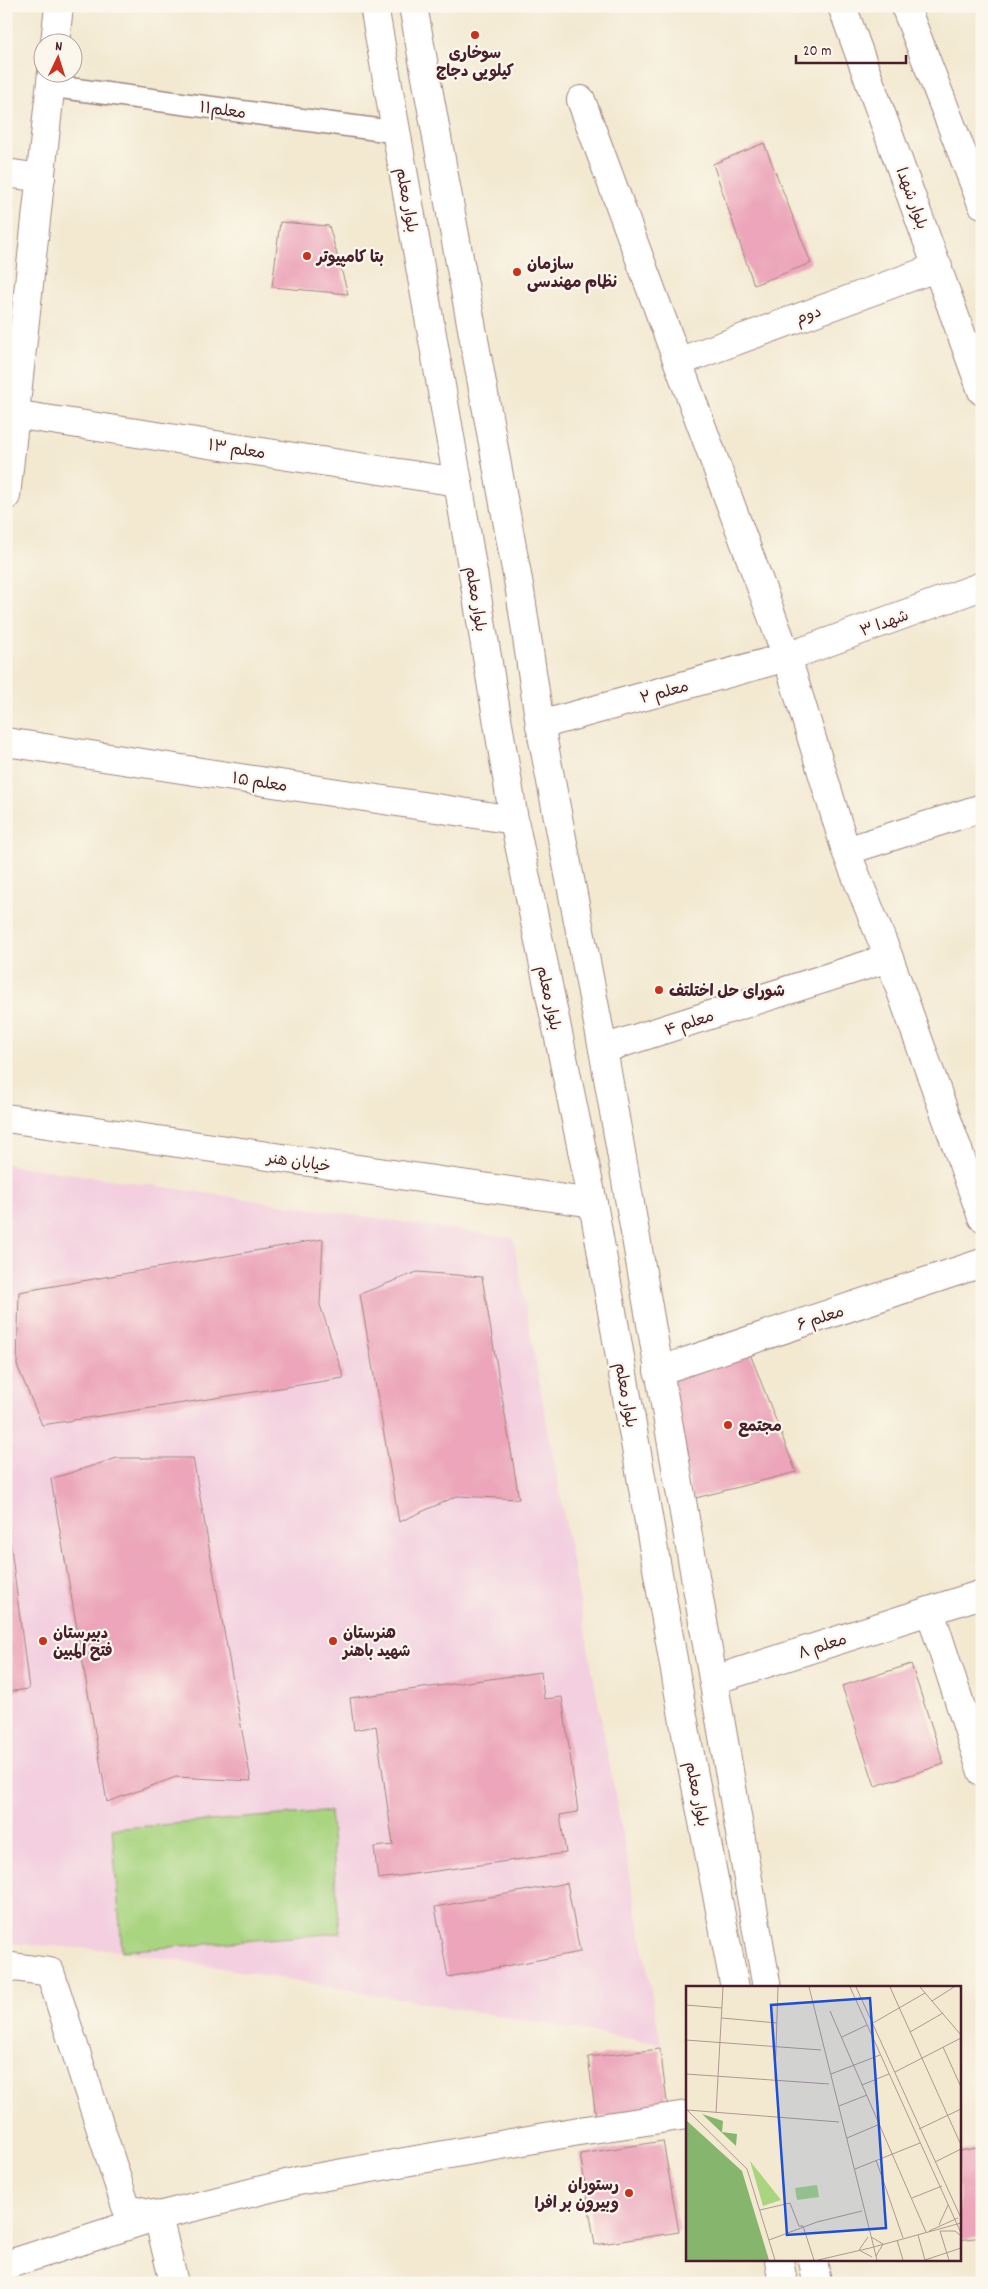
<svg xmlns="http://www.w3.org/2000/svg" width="988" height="2289" viewBox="0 0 988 2289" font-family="Dekko,'Playpen Sans Arabic',sans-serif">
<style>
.built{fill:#f3cfdf}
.green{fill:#a9d480;stroke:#7a7a56}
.building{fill:#eca5ba}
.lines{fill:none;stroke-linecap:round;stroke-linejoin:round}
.lane-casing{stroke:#9e847e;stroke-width:24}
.street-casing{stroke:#9e847e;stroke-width:30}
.secondary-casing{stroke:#9e847e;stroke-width:30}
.lane{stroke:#fff;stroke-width:21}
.street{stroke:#fff;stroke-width:28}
.secondary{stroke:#fff;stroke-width:28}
.poi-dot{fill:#c8321e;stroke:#fbf7ec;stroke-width:2}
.labels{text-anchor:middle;stroke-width:4.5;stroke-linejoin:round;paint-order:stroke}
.poi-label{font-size:16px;font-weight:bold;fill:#4a1f2b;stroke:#fbf7ec;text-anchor:start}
.street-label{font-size:16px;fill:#4a1f2b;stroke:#fbf7ec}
.inset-road{fill:none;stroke:#af988f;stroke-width:1}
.view{fill:#1d4ed8;fill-opacity:0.15;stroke:#1d4ed8;stroke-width:2.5}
.inset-edge{fill:none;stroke:#4a1f2b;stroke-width:2.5}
</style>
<rect width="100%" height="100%" fill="#fbf7ec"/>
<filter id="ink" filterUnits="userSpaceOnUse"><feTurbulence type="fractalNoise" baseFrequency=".02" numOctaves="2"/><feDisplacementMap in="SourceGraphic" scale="10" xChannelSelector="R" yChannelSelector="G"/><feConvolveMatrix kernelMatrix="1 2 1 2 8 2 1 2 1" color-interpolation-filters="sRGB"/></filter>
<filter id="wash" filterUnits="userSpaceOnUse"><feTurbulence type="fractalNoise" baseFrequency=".0096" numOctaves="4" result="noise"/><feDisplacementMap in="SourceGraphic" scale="20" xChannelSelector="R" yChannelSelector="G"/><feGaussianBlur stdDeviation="1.12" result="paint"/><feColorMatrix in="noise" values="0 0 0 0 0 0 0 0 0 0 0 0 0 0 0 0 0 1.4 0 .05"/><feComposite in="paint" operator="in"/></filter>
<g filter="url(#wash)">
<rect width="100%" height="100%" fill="#f3e9d1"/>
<path class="built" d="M6,1164L513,1238L661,2044L122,1951L6,1943Z"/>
<path class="green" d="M330,1811L340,1933L122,1951L112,1829Z"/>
<g id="blocks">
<path class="building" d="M764,143L811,263L754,285L713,164Z
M280,222L329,226L348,294L272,287Z
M323,1239L320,1305L344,1378L42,1425L17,1365L19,1292Z
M417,1272L482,1277L519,1499L457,1496L399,1522L360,1294Z
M749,1351L796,1472L692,1499L670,1378Z
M117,1458H193L251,1781L176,1777L107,1802L51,1479Z
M6,1509L29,1689L6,1692Z
M911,1664L944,1764L875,1786L842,1686Z
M541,1672L544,1699L562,1697L578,1812L560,1815L566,1853L378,1879L374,1847L393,1845L376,1726L354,1730L350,1698Z
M567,1883L580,1952L448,1977L435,1907Z
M660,2049L668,2109L596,2118L588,2057Z
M663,2141L679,2232L595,2245L580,2154Z
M982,2147V2237L959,2240V2151Z"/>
</g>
</g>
<g filter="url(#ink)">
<use href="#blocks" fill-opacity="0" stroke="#9e847e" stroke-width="1"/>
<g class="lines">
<g class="lane-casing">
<path id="lane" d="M50,86L396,132"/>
</g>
<g class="street-casing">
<path id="street" d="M55,42L59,6
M581,100L787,657L846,851L889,958L982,1217
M6,173L41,178
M678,362L938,267
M6,413L458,482
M6,496L52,72
M540,725L787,657L982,586
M6,742L514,820
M846,851L982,808
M603,1049L889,958
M658,1371L982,1263
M930,1611L982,1772
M714,1680L982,1594
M6,1966L50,1972L126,2207L158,2216L174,2283
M6,2265L158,2216L298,2181L579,2131L687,2115"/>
</g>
<g class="secondary-casing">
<path id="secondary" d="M374,6L458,482L514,820L593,1203L687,1739L735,1988
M413,6L520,591L540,725L603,1049L767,1988
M842,6L982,391
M905,6L982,204
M6,1118L593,1203
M779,2260L783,2283
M813,2260L817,2283"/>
</g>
<use href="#lane" class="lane"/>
<use href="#street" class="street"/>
<use href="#secondary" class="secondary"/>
</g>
</g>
<g class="poi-dot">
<circle cx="475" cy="35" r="5"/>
<circle cx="307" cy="256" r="5"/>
<circle cx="517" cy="272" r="5"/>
<circle cx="659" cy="990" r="5"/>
<circle cx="728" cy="1425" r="5"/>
<circle cx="43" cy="1641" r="5"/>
<circle cx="333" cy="1641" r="5"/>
<circle cx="629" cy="2193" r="5"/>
</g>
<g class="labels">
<g class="poi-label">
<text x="475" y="58" text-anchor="middle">سوخاری<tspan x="475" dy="18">کیلویی دجاج</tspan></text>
<text x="317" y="262">بتا کامپیوتر</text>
<text x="527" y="269">سازمان<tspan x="527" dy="18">نظام مهندسی</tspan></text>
<text x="669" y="996">شورای حل اختلتف</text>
<text x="738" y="1431">مجتمع</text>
<text x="53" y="1638">دبیرستان<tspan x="53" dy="18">فتح المبین</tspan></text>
<text x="343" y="1638">هنرستان<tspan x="343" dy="18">شهید باهنر</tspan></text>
<text x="619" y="2190" text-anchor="end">رستوران<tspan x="619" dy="18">وبیرون بر افرا</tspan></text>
</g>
<g class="street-label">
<text transform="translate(223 109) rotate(8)" y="6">معلم۱۱</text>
<text transform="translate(913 198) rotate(70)" y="6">بلوار شهدا</text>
<text transform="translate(408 200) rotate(80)" y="6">بلوار معلم</text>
<text transform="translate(808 314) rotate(-20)" y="6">دوم</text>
<text transform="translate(237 448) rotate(9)" y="6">معلم ۱۳</text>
<text transform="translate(477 599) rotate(81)" y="6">بلوار معلم</text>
<text transform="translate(884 622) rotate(-20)" y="6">شهدا ۳</text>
<text transform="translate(664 691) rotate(-15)" y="6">معلم ۲</text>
<text transform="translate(260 781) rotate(9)" y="6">معلم ۱۵</text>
<text transform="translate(550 998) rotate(78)" y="6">بلوار معلم</text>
<text transform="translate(689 1022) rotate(-18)" y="6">معلم ۴</text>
<text transform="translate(299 1161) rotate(8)" y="6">خیابان هنر</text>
<text transform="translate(820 1317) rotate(-18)" y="6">معلم ۶</text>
<text transform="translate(627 1395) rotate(80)" y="6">بلوار معلم</text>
<text transform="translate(822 1645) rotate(-18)" y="6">معلم ۸</text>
<text transform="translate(698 1794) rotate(79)" y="6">بلوار معلم</text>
</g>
</g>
<g transform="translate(686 1986)">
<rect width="275" height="275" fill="#f3e9d1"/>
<path d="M64,175L95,214L77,220ZM131,199L133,211L111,214L109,202Z" fill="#a9d480"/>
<path d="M16,128L37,135L36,146L51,148L50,160ZM0,134L56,185L83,274H0Z" fill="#86b66e"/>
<path class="inset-road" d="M123,1L191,274M164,1L275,247M170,1L275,232M204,1L275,159M234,1L275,49M246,15L268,1M0,19L36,22M144,25L240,246M36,32L91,37M187,37L239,7M224,46L257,27M156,51L181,39M0,54L135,64M257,61L275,101M209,86L275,52M0,88L143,98M145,88L194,69M89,93L92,1M176,99L203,88M153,120L181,109M0,123L61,183L89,274M1,124L153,136M30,127L37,1M233,143L275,123M161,152L194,138M190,174L217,252M249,176L275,163M169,183L234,157M226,212L256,200M74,224L104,217L113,240H117L128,274M253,239L262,219M243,245L272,232M254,245L263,274M254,245H269L274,249M232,249L239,274M182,251L173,264L186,271M185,251L197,258L190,270M83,254L131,236L176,225M211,254L217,274M184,262L275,237M132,274L184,262M239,274L275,262"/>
<path class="view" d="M184,12L200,242L101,249L85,19Z"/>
<rect width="275" height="275" class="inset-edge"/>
</g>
<rect width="988" height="2289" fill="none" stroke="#fbf7ec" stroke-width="25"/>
<g transform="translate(58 58) rotate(4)"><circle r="24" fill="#fbf7ec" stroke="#b4a19f"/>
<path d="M0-4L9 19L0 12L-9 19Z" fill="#c8321e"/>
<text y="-8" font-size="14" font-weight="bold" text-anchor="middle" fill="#4a1f2b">N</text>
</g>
<path d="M796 55v8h110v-8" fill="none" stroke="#4a1f2b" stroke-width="2.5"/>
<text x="803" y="55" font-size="15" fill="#4a1f2b" stroke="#fbf7ec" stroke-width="4" paint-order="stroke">20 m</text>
</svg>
